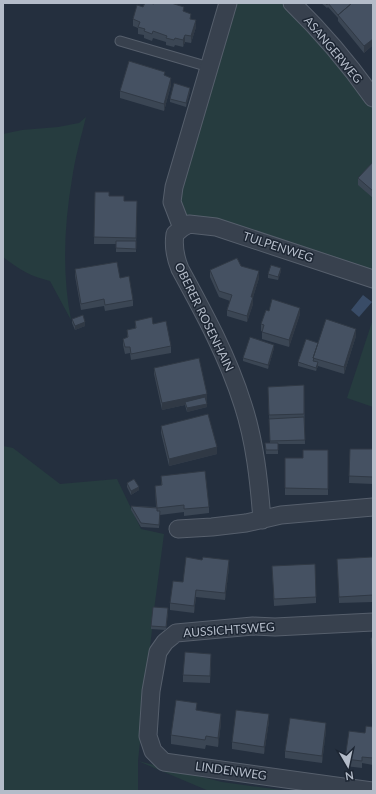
<svg xmlns="http://www.w3.org/2000/svg" width="376" height="794" viewBox="0 0 376 794" font-family="Lato,sans-serif">
<style>
.green{fill:#263c3f}
.water{fill:#394c67}
.lines{fill:none;stroke-linecap:round;stroke-linejoin:round}
.lane-casing{stroke:#565f6c;stroke-width:11}
.street-casing{stroke:#565f6c;stroke-width:19}
.lane{stroke:#38414e;stroke-width:9}
.street{stroke:#38414e;stroke-width:17}
.wall{fill:#3b4654}
.shaded-wall{fill:#303945}
.building{fill:#455162;stroke:#303945}
.labels{text-anchor:middle;stroke-width:3;stroke-linejoin:round;paint-order:stroke}
.street-label{font-size:12px;fill:#b4bcc9;stroke:#1d2633}
</style>
<rect width="100%" height="100%" fill="#242f3e"/>
<path class="green" d="M235,3H282L295,14L351,76L373,108V272L186,215L181,207L180,186Z
M86,117C81,137 75,158 72,179C64,226 62,274 71,320L50,281C30,276 20,270 3,257V134L22,130L58,127L79,123Z
M373,319V407L347,398Z
M3,446L13,448L60,484L117,479L141,529L164,534L154,610L138,761L222,782L288,791H209L138,761V791H3Z"/>
<path class="water" d="M363,295L372,302L359,317L351,310Z"/>
<g class="lines">
<g class="lane-casing">
<path id="lane" d="M120,41L209,67"/>
</g>
<g class="street-casing">
<path id="street" d="M228,3L174,187L172,202L182,228L175,234C173,247 175,257 180,269C204,313 228,357 243,405C255,442 259,481 262,520
M292,3C322,32 349,64 373,98
M182,228L189,224L216,227L373,279
M178,529L212,527L246,523L281,515L373,507
M372,791L164,762L153,751L148,736L151,691L158,652L165,642L176,633L253,626L275,627L373,622"/>
</g>
<use href="#lane" class="lane"/>
<use href="#street" class="street"/>
</g>
<path class="wall" d="M321,3H373V45L364,53L338,21V18L328,7L327,8Z
M143,7L184,12L191,19L196,27L191,43L185,42L183,47L175,45L174,47L166,45V42L153,38L152,41L144,38V35L138,34V28L133,26V19Z
M165,76L171,85L164,111L120,98V91Z
M190,91L186,107L170,102V99Z
M373,162V198L358,185V178Z
M95,192L124,201H137L136,252H116V244H94Z
M241,266L259,278L253,297V304L247,322L227,316V310L230,301L219,297L210,277V270Z
M75,269L120,278L133,300V306L105,311L104,306L81,310L75,276Z
M281,271L278,280L268,278V274Z
M269,311L300,314L289,347L262,339V331H261V324Z
M72,319L85,326L75,330L72,323Z
M135,321L153,324L171,346V353L131,360L130,353L125,354L123,345V339L127,338V330L135,328Z
M356,336L344,374L318,366L316,371L298,366V362L318,343Z
M274,348L268,369L243,361V358Z
M154,368L207,400L206,401L207,407L187,412L185,405L162,410L154,374Z
M304,385L305,444H278V454H266L265,443H270L268,387Z
M161,426L217,454L169,466L161,433Z
M350,449H373V484L349,483Z
M328,450V495H285V458H303Z
M161,476L209,507V513L184,516V512L160,515L159,528L141,527L131,510V506L156,507L155,486L161,485Z
M127,483L139,490L131,495L127,487Z
M373,557V602L339,603L337,559Z
M272,566L316,597V603L274,606Z
M229,567L225,600L196,597L194,613L170,610V603L183,582Z
M168,612L166,630L151,629V626Z
M371,638H373V671H372Z
M211,661L210,683L183,682V675Z
M197,710L221,723L218,747L206,745L205,749L171,744V735Z
M269,721L264,754L232,749V742Z
M373,727V765L362,763V768L345,766V759L365,733Z
M326,730L322,763L285,758V751Z"/>
<path class="shaded-wall" d="M196,20V27L191,43V36Z
M185,35V42L183,47V40Z
M373,39V45L364,53V46Z
M171,78V85L164,111V104Z
M190,88V91L186,107V103Z
M281,268V271L278,280V277Z
M259,271V278L251,304V297Z
M253,297V304L247,322V316Z
M300,308V314L289,347V340Z
M85,322V326L75,330V326Z
M356,329V336L344,374V367Z
M274,345V348L268,369V365Z
M318,362V366L316,371V368Z
M207,394V400L186,405L185,402V405L162,410V403Z
M207,404V407L187,412V408Z
M217,447V454L169,466V459Z
M139,487V490L131,495V491Z
M229,560V567L225,600V593Z
M196,590V597L194,613V606Z
M221,714V723L218,747V738Z
M269,714V721L264,754V747Z
M326,723V730L322,763V756Z"/>
<path class="building" d="M145,3H150L154,4V3H171L184,7L183,11L191,14L190,19L196,20L191,36L185,35L183,40L175,38L174,40L166,38L167,36L153,31L152,34L144,31L145,29L138,27L140,22L133,19L137,5L143,7Z
M325,3H352L338,15L328,3L327,5Z
M352,3H373V39L364,46L338,15Z
M129,61L165,72L164,75L171,78L164,104L120,91Z
M174,83L190,88L186,103L170,99Z
M373,162V191L358,178Z
M95,192H109V196H124V201H137L136,238L94,237Z
M116,241H136V249L116,248Z
M237,258L241,266L259,271L251,297H253L247,316L227,310L232,295L219,291L210,270Z
M117,262L120,278L129,276L133,300L105,305L104,299L81,304L75,269Z
M271,265L281,268L278,277L268,274Z
M272,299L300,308L289,340L262,332L264,325L261,324L266,310L269,311Z
M83,315L85,322L75,326L72,319Z
M152,317L153,324L166,321L171,346L131,354L130,347H125L123,339L128,337L127,330L136,328L135,321Z
M326,319L356,329L344,367L313,358Z
M250,337L274,345L268,365L243,358Z
M306,339L318,343L313,358H314L313,361L318,362L316,368L298,362Z
M199,358L207,394L162,403L154,368Z
M304,385V414L269,415L268,387Z
M205,397L207,404L187,408L185,402Z
M208,414L217,447L169,459L161,426Z
M304,417L305,440L270,441L269,419Z
M265,443H278V450H266Z
M350,449H373V477L349,476Z
M303,450H328V489L285,488V458H303Z
M205,471L209,507L184,509V505L157,508L155,486L162,485L161,476Z
M134,479L139,487L131,491L127,483Z
M131,506L157,508V511H160L159,525L141,523Z
M186,557L202,560L203,557L229,560L225,593L196,590L194,606L170,603L173,581L183,582Z
M373,557V595L339,597L337,559Z
M315,564L316,597L274,599L272,566Z
M153,607L168,608L166,627L151,626Z
M371,638H373V664H372Z
M185,652L211,654L210,676L183,675Z
M176,700L197,703L196,710L221,714L218,738L206,736L205,740L171,735Z
M236,710L269,714L264,747L232,742Z
M290,718L326,723L322,756L285,751Z
M366,726L373,727V758L362,757V761L345,759L349,731L365,733Z"/>
<g class="labels">
<g class="street-label">
<text transform="translate(333 50) rotate(50)" y="4">ASANGERWEG</text>
<text transform="translate(278 247) rotate(18)" y="4">TULPENWEG</text>
<text transform="translate(204 317) rotate(64)" y="4">OBERER ROSENHAIN</text>
<text transform="translate(229 630) rotate(-4)" y="4">AUSSICHTSWEG</text>
<text transform="translate(231 771) rotate(8)" y="4">LINDENWEG</text>
</g>
</g>
<rect width="376" height="794" fill="none" stroke="#b4bcc9" stroke-width="8"/>
<g transform="translate(348 766) rotate(171)" stroke="#1d2633" stroke-width="3" paint-order="stroke">
<path d="M0-3L7 15L0 10L-7 15Z" fill="#b4bcc9"/>
<text y="-6" font-size="11" font-weight="bold" text-anchor="middle" fill="#b4bcc9">N</text>
</g>
</svg>
